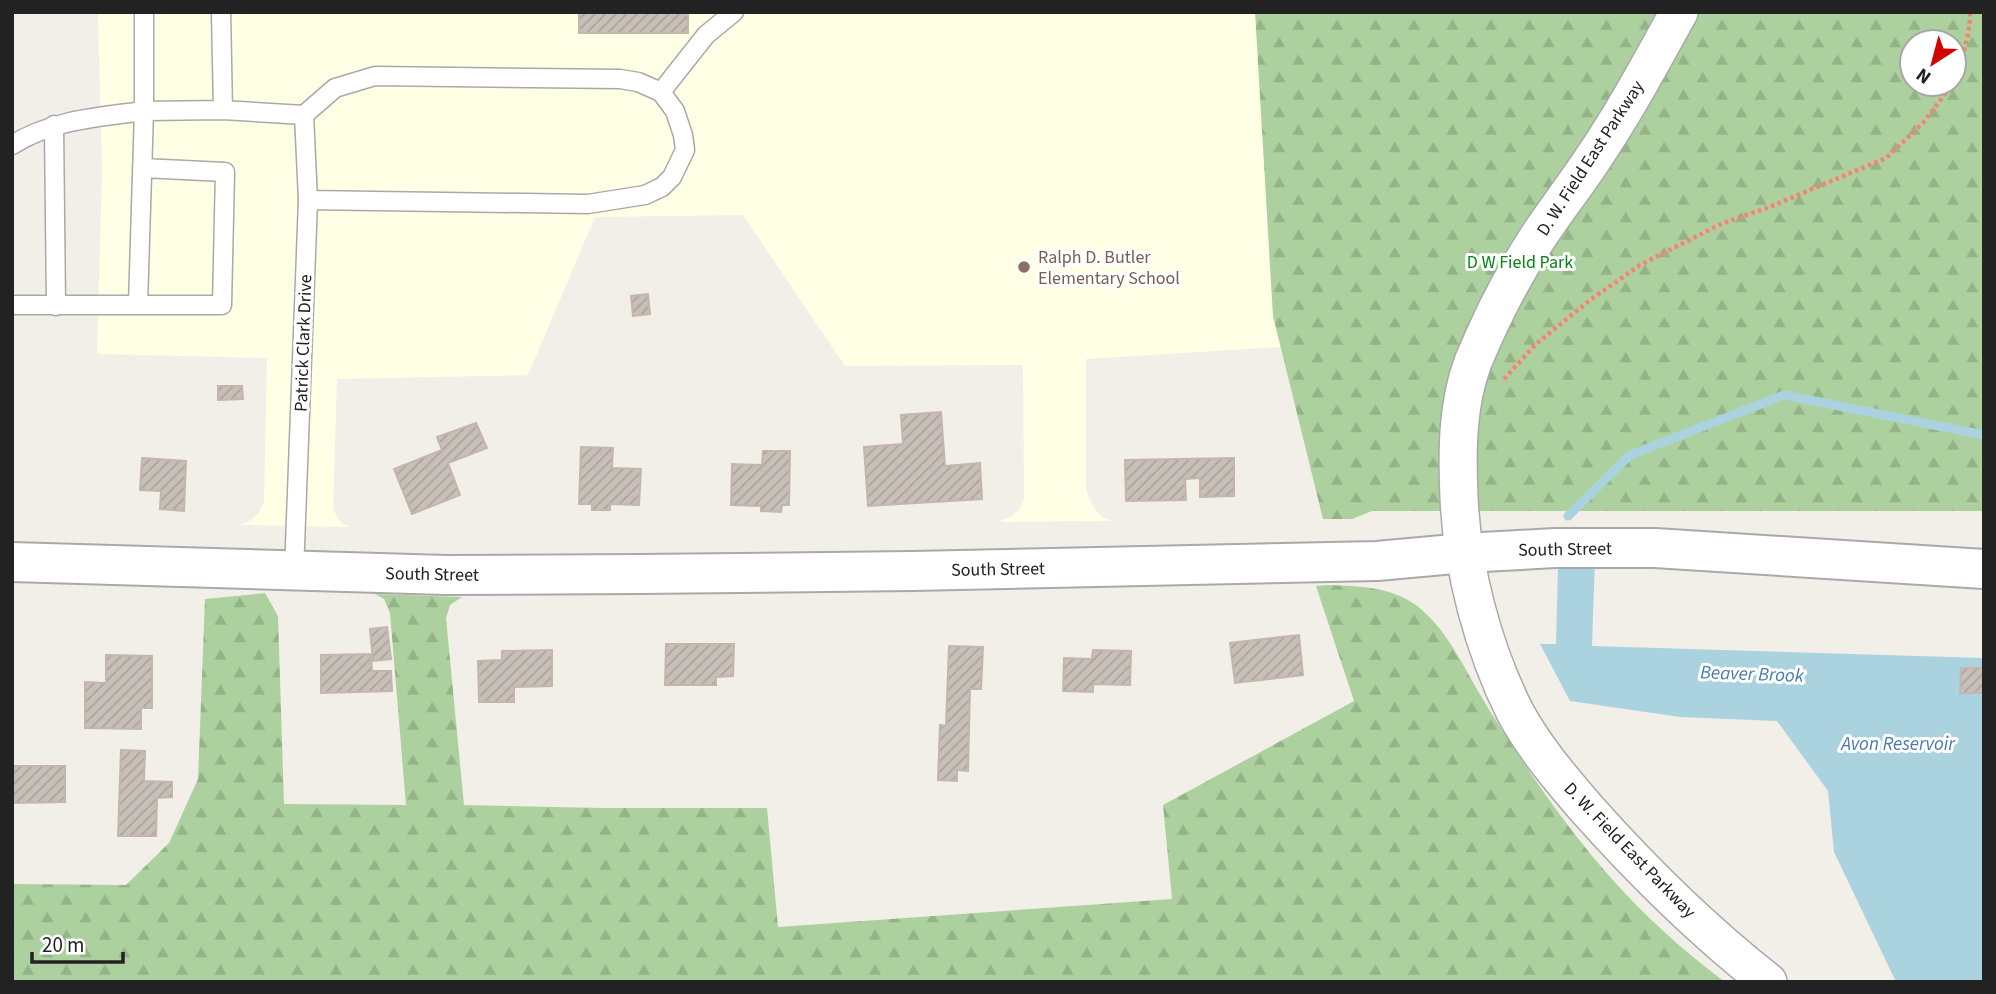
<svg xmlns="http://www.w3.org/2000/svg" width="1996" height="994" viewBox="0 0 1996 994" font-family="'Source Sans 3',sans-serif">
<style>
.education{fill:#ffffe5}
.forest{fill:url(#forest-firs);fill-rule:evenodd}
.water{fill:#aad3df}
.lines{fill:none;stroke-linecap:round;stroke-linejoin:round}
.stream{stroke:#aad3df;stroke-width:9}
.building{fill:url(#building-hatch);stroke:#c4b6ab;stroke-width:2}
.service-casing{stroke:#a9a9a9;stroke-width:21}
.minor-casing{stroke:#a9a9a9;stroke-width:40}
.tertiary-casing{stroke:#a9a9a9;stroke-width:42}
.path{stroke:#fa8072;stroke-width:4.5;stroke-dasharray:3.5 3.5;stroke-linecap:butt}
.service{stroke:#fff;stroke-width:18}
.minor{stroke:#fff;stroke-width:37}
.tertiary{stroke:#fff;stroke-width:38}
.education-dot{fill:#8d6e63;stroke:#fff;stroke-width:2.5}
.labels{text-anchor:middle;stroke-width:6;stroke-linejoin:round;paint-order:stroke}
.street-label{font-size:18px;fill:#222;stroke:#fff}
.education-label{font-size:18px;fill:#785e54;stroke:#fff;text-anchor:start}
.park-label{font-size:18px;fill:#0c8416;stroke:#fff}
.water-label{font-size:19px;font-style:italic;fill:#4a7aab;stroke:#fff}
</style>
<defs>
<pattern id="forest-firs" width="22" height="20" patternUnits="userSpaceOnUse" patternTransform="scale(1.75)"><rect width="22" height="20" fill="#add19e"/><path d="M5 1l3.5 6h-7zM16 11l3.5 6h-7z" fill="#95b388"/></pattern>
<pattern id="building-hatch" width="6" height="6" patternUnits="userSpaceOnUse" patternTransform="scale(1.75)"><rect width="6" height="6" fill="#c7bfb8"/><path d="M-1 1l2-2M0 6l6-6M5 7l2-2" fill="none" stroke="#aba49e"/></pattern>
</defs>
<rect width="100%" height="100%" fill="#f2efe9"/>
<path class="education" d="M98,12H1256L1273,316L1281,347L1086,359V488L1089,498L1094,508L1101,516L1111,521L999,522L1010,517L1019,510L1024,499L1023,365L845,366L743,215L595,217L528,375L337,379L333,509L337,517L342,523L350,527L240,525L251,520L259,513L264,502L267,358L97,354L102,172Z"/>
<path class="forest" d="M1255,12H1984V511H1372L1352,519H1323L1273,316ZM1912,42H1954V84H1912Z
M1329,585C1359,586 1391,587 1416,605C1446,628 1462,664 1481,696C1491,714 1504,732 1515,750C1577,844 1634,914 1725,982H12V884L126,885L169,843L198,779L205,599L265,593L278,616L284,804L406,805L390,613L384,599L375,594L462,597L450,605L446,618L464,805L602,808H767L778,927L1172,899L1163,805L1354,701L1316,586Z"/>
<path class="water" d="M1559,527L1596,528L1592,646L1984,658V982H1896L1834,852L1828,791L1777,721L1680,717L1570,701L1540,644H1556Z"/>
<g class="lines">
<path class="stream" d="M1568,516L1630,455L1784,395L1984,435"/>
</g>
<path class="building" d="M579,12H688V33H579Z
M648,294L650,314L633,316L631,296Z
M218,386H242L243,399L218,400Z
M941,412L945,466L980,463L982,499L868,506L864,447L903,444L901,415Z
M476,423L487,448L448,463L460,495L412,514L394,469L442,450L437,437Z
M581,447L613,448L612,468L641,469L639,505L610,504V510H592V504H579Z
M763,451H790L789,505H782L781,512L761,511V506L731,505L732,464L762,465Z
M142,458L186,461L184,511L160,509L161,491L140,490Z
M1234,458V496L1200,497V478L1185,479L1186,500L1126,501L1125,460Z
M387,627L391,659L373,661L370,629Z
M1299,635L1303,675L1235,683L1230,643Z
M666,644H734L733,676L716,677V685H665Z
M949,646L983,647L981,689H970L968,771L957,770V781L938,780L940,725L946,726Z
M552,650V686L514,687V702H479L478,661L502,660V651Z
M1093,650L1131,651L1130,685L1093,684V692L1063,691L1064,658L1092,659Z
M371,654L372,671H391L392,691L321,693V655Z
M106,655L152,656V708H141V729L85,728V682L106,683Z
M1961,668H1984V693H1960Z
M121,750L145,751L144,781L172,782V797L157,798L156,836H118Z
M12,766H65V802L12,803Z"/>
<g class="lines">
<g class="service-casing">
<path id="service" d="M144,12V111L223,110L304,115L335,88L375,76L620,79L638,82L661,92L675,111L683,135L685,150L672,177L662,187L645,195L588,204L308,200
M221,12L223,110
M661,92L706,35L734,12
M54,125L56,306
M12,145C52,120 98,117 144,111L138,304
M12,305H222L225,172L142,168
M294,572L308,200L304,115"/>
</g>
<g class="minor-casing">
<path id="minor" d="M1679,12C1651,63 1624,113 1592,160C1573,189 1551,216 1533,245C1510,281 1490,321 1473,362C1457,404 1457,453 1459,497C1462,569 1483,648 1515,712C1534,747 1560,778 1586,808C1642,871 1702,930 1768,982"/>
</g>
<g class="tertiary-casing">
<path id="tertiary" d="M12,562L446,575L639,574L913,571L1377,561L1465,553L1555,548H1655L1984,569"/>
</g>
<path class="path" d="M1954,77C1963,57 1970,35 1970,12
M1504,379L1535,345L1590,300L1640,265L1723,223L1767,208L1886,158L1923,123L1948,90L1951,84"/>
<use href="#service" class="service"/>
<use href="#minor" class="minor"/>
<use href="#tertiary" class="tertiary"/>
</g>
<circle class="education-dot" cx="1024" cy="267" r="7"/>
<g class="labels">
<g class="street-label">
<text transform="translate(1590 158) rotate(-57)" y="6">D. W. Field East Parkway</text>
<text transform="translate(303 343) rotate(-88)" y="6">Patrick Clark Drive</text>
<text transform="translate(1565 549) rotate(-1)" y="6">South Street</text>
<text transform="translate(998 569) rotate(-1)" y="6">South Street</text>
<text transform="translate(432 574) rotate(1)" y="6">South Street</text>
<text transform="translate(1630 850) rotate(46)" y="6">D. W. Field East Parkway</text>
</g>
<g class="education-label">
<text x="1038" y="263">Ralph D. Butler<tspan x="1038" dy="21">Elementary School</tspan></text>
</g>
<g class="park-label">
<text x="1520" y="268">D W Field Park</text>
</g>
<g class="water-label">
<text transform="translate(1752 673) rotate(2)" y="7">Beaver Brook</text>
<text x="1898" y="750">Avon Reservoir</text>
</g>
</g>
<rect width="1996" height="994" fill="none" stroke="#222222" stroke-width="28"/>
<g transform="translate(1933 63) rotate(216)"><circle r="33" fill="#ffffff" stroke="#a7a7a7" stroke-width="2"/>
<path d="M0-5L12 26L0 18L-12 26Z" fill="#d40000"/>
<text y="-10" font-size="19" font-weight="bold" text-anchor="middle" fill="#222222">N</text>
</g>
<path d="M32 952v10h91v-10" fill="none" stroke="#222222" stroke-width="3.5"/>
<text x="42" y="952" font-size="21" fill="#222222" stroke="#ffffff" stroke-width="5" paint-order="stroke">20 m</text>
</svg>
